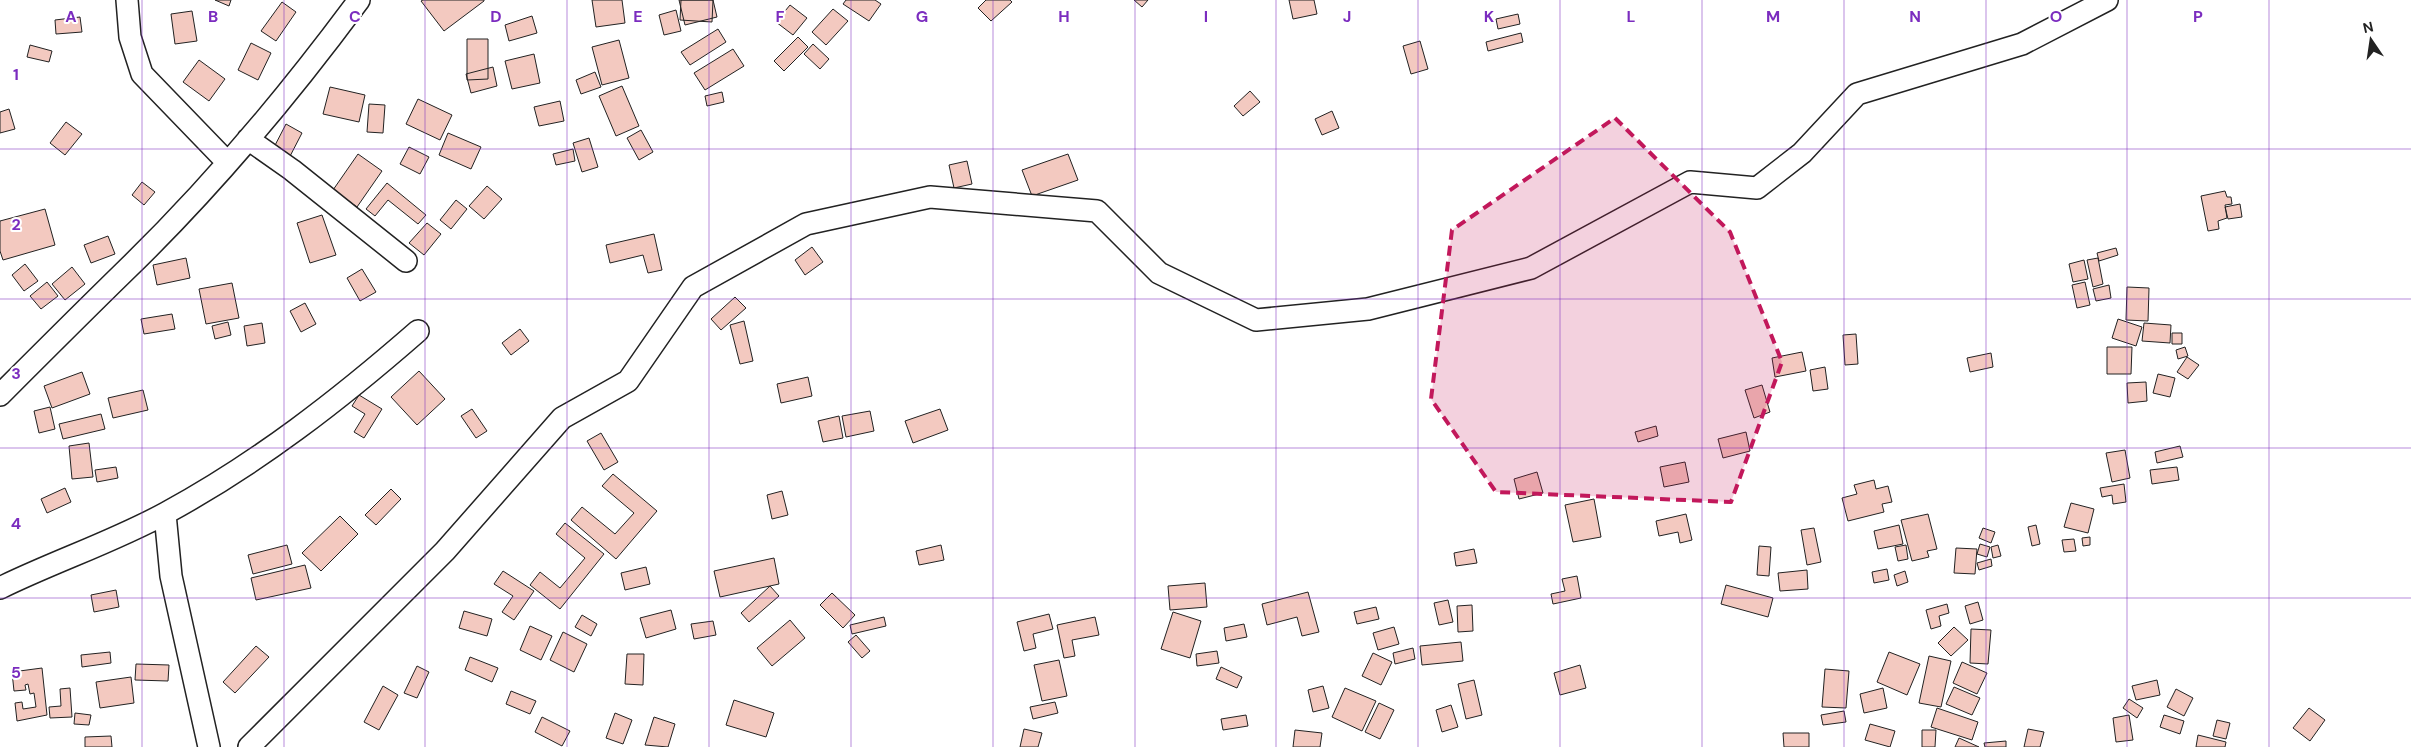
<svg xmlns="http://www.w3.org/2000/svg" width="2411" height="747" viewBox="0 0 2411 747" font-family="'DM Sans',sans-serif">
<style>
.building{fill:#f3c9c0;stroke:#222}
.lines{fill:none;stroke-linecap:round;stroke-linejoin:round}
.minor-casing{stroke:#222;stroke-width:24}
.minor{stroke:#fff;stroke-width:21}
.marked{fill:#c2185b;fill-opacity:0.2;stroke:#c2185b;stroke-width:4;stroke-dasharray:10 6;stroke-linejoin:round}
.grid{fill:none;stroke:#7b2cbf;stroke-width:1;stroke-opacity:0.55}
.grid-label{font-size:16px;text-anchor:middle;font-weight:bold;fill:#7b2cbf;stroke:#fff;stroke-width:4;stroke-linejoin:round;paint-order:stroke}
</style>
<rect width="100%" height="100%" fill="#fff"/>
<path class="building" d="M215,0H231L229,6Z
M423,0H484V1L444,31L421,1Z
M592,0H622L625,23L596,27Z
M679,0H713L717,17L685,25Z
M681,0H713L712,22L680,20Z
M846,0H875L881,4L869,21L843,4Z
M986,0H1010L1012,2L991,21L978,8Z
M1134,0H1148L1142,7Z
M1289,0H1314L1317,14L1293,19Z
M282,2L296,12L276,41L261,31Z
M790,5L807,18L793,35L776,22Z
M833,9L848,21L826,45L812,32Z
M676,10L681,31L664,35L659,15Z
M192,11L197,41L175,44L171,14Z
M1518,14L1520,24L1498,29L1496,19Z
M532,16L537,33L509,41L505,25Z
M80,17L82,32L56,34L55,20Z
M718,29L726,42L690,65L681,52Z
M1521,33L1523,42L1488,51L1486,42Z
M798,37L808,47L784,71L774,61Z
M467,39H488V79L467,80Z
M619,40L629,78L602,85L592,47Z
M1420,41L1428,69L1411,74L1403,46Z
M251,43L271,53L258,80L238,70Z
M813,44L829,59L820,69L804,54Z
M30,45L52,51L49,62L27,57Z
M733,49L744,66L705,90L694,73Z
M534,54L540,83L512,89L505,61Z
M199,60L225,79L209,101L183,82Z
M493,67L497,86L471,93L466,74Z
M595,72L601,87L581,94L576,80Z
M622,86L639,126L616,136L599,96Z
M330,87L365,95L359,122L323,114Z
M1250,91L1260,102L1243,116L1234,106Z
M722,92L724,102L707,106L705,96Z
M418,99L452,115L440,140L406,124Z
M560,101L564,121L539,126L534,107Z
M369,104L385,105L383,133L367,132Z
M9,109L15,129L0,133V112Z
M1332,111L1339,128L1322,135L1315,119Z
M66,122L82,134L65,155L50,143Z
M286,124L302,133L287,162L271,153Z
M641,130L653,152L639,160L627,138Z
M448,133L481,147L471,169L439,155Z
M589,138L598,167L582,172L573,143Z
M409,147L429,157L420,174L400,164Z
M573,149L575,161L556,165L553,154Z
M358,154L382,171L357,207L333,190Z
M1068,154L1078,180L1032,196L1022,170Z
M967,161L972,184L954,188L949,165Z
M142,182L155,192L144,205L132,195Z
M387,183L426,215L418,224L388,200L375,216L366,209Z
M487,186L502,199L484,219L469,206Z
M2225,191L2227,197H2231L2232,204L2225,205L2227,218L2218,221L2219,229L2208,231L2201,196Z
M456,200L467,209L451,229L440,220Z
M2240,204L2242,217L2228,219L2225,207Z
M45,209L55,245L3,260L0,251V221Z
M322,215L336,255L310,263L297,223Z
M427,223L441,234L424,255L409,243Z
M654,234L662,270L648,273L643,255L610,263L606,245Z
M108,236L115,254L91,263L84,245Z
M812,247L823,262L805,275L795,260Z
M2116,248L2118,255L2099,261L2097,253Z
M186,258L190,278L157,285L153,265Z
M2098,258L2103,284L2093,287L2087,260Z
M2084,260L2088,279L2073,282L2069,264Z
M25,264L38,281L24,291L12,275Z
M72,267L85,284L65,300L52,284Z
M362,269L376,292L360,301L347,278Z
M47,282L58,296L41,309L30,296Z
M2085,282L2090,305L2077,308L2072,285Z
M232,283L239,318L206,324L199,289Z
M2109,285L2111,298L2096,301L2093,289Z
M2127,287L2149,288L2148,321L2126,320Z
M735,297L746,308L721,330L711,319Z
M305,303L316,324L301,332L290,311Z
M172,314L175,329L144,334L141,319Z
M2118,319L2142,327L2136,346L2112,338Z
M744,321L753,361L740,364L730,325Z
M228,322L231,335L215,339L212,326Z
M262,323L265,343L247,346L244,326Z
M2144,323L2171,325L2170,343L2142,341Z
M520,329L529,341L511,355L502,343Z
M2172,333H2182V344H2172Z
M1856,334L1858,364L1845,365L1843,335Z
M2107,347H2132L2131,374H2107Z
M2185,347L2188,356L2178,359L2176,350Z
M1802,352L1806,371L1775,377L1772,358Z
M1991,353L1993,367L1970,372L1967,358Z
M2187,357L2199,365L2188,379L2177,372Z
M1825,367L1828,389L1813,391L1810,370Z
M419,371L445,399L417,425L391,397Z
M82,372L90,394L52,408L44,386Z
M2158,374L2175,378L2170,397L2153,393Z
M808,377L812,396L781,403L777,384Z
M2146,382L2147,401L2128,403L2127,383Z
M1762,385L1770,412L1754,418L1745,390Z
M143,390L148,410L113,418L108,398Z
M359,395L382,409L364,438L354,432L365,414L352,406Z
M50,407L55,429L39,433L34,411Z
M472,409L487,431L476,438L461,416Z
M940,409L948,430L913,443L905,421Z
M870,411L874,431L846,437L842,416Z
M101,414L105,429L63,439L59,424Z
M839,416L843,438L823,442L818,421Z
M1656,426L1658,436L1638,442L1635,432Z
M1746,432L1750,451L1723,458L1718,439Z
M601,433L618,462L604,470L587,441Z
M89,443L93,477L72,479L69,446Z
M2180,446L2183,457L2157,463L2155,452Z
M2125,450L2130,478L2112,482L2106,453Z
M1685,462L1689,482L1664,487L1660,467Z
M116,467L118,478L97,482L95,470Z
M2177,467L2179,480L2152,484L2150,470Z
M1537,472L1543,493L1519,499L1514,479Z
M613,474L657,511L616,559L571,520L582,507L615,534L634,513L602,486Z
M1874,480L1876,489L1888,486L1892,502L1882,504L1884,512L1848,521L1842,498L1857,494L1854,485Z
M2124,484L2126,502L2113,504L2112,495L2102,497L2100,488Z
M65,488L71,502L47,513L41,499Z
M391,489L401,499L376,525L365,515Z
M782,491L788,515L772,519L767,495Z
M1594,499L1601,537L1573,542L1565,505Z
M2071,503L2094,509L2088,533L2064,527Z
M1686,514L1692,540L1680,543L1678,532L1659,536L1656,521Z
M1928,514L1937,549L1927,551L1929,557L1912,561L1901,520Z
M340,516L358,534L321,571L302,553Z
M565,523L604,554L560,609L530,585L540,572L560,588L585,558L556,534Z
M1899,525L1903,544L1878,549L1874,531Z
M2036,525L2040,544L2032,546L2028,527Z
M1814,528L1821,562L1807,565L1801,530Z
M1983,528L1995,532L1991,543L1979,538Z
M2090,537V545L2083,546L2082,538Z
M2074,539L2076,551L2064,552L2062,540Z
M1980,544L1990,547L1987,557L1977,554Z
M287,545L292,564L253,574L248,555Z
M941,545L944,560L919,565L916,551Z
M1906,545L1908,559L1898,561L1895,547Z
M1998,545L2001,556L1993,558L1991,547Z
M1759,546L1771,547L1769,576L1757,575Z
M1956,548L1977,549L1975,574L1954,573Z
M1474,549L1477,563L1456,566L1454,553Z
M774,558L779,584L720,597L714,571Z
M1991,559L1992,566L1979,570L1977,563Z
M305,565L311,588L256,600L251,578Z
M646,567L650,584L625,590L621,573Z
M1887,569L1889,580L1874,583L1872,572Z
M1807,570L1808,589L1780,591L1778,573Z
M503,571L534,591L514,620L502,612L513,596L494,584Z
M1905,571L1908,582L1897,586L1894,575Z
M1577,576L1581,598L1553,604L1551,594L1565,591L1562,579Z
M1205,583L1207,607L1170,610L1168,586Z
M1726,585L1773,598L1768,617L1721,604Z
M770,586L779,596L749,622L741,613Z
M116,590L119,607L94,612L91,595Z
M1308,592L1319,632L1302,636L1297,617L1267,625L1262,604Z
M832,593L855,615L843,628L820,605Z
M1448,600L1453,622L1439,625L1434,603Z
M1978,602L1983,620L1970,624L1965,606Z
M1947,604L1949,613L1939,616L1941,626L1931,629L1926,610Z
M1472,605L1473,631L1458,632L1457,606Z
M1376,607L1379,619L1357,624L1354,612Z
M671,610L676,629L646,638L640,618Z
M464,611L492,619L487,636L459,628Z
M1173,612L1201,621L1190,658L1161,649Z
M1049,614L1053,629L1033,634L1036,648L1024,651L1017,622Z
M582,615L597,624L591,636L575,627Z
M884,617L886,626L852,634L850,625Z
M1095,617L1099,635L1072,640L1075,656L1064,658L1057,625Z
M790,620L805,638L772,666L757,648Z
M713,621L716,635L694,639L691,624Z
M1244,624L1247,637L1226,641L1224,628Z
M530,626L552,636L541,660L520,650Z
M1394,627L1399,644L1378,650L1373,633Z
M1954,627L1968,640L1951,656L1938,643Z
M1971,629L1991,630L1988,664L1970,663Z
M563,632L587,644L574,672L550,660Z
M856,635L870,651L862,658L848,642Z
M1461,642L1463,661L1422,665L1420,646Z
M256,646L269,657L235,693L223,682Z
M1413,648L1415,659L1395,664L1393,653Z
M1217,651L1219,663L1197,666L1196,654Z
M110,652L111,663L82,667L81,655Z
M1889,652L1920,664L1907,695L1877,682Z
M1373,653L1392,662L1381,685L1362,676Z
M627,654H644L643,685L625,684Z
M1929,656L1951,661L1941,707L1919,703Z
M470,657L498,668L492,682L465,670Z
M1059,660L1067,696L1042,701L1034,665Z
M1962,662L1987,673L1977,694L1953,683Z
M136,664L169,665L168,681L135,680Z
M1580,665L1586,688L1560,695L1554,673Z
M417,666L429,672L417,698L404,693Z
M1221,667L1242,677L1237,688L1216,679Z
M42,668L47,715L17,721L15,703L22,702L23,709L36,707L34,693L30,694L28,684L25,685L26,690L14,691L12,672Z
M1825,669L1849,671L1846,708L1822,707Z
M131,677L134,703L100,708L96,682Z
M1474,680L1482,715L1466,719L1458,684Z
M2157,680L2160,695L2136,700L2132,686Z
M383,686L398,695L379,730L364,722Z
M1323,686L1329,708L1313,712L1308,690Z
M1954,687L1980,698L1972,715L1946,704Z
M70,688L72,717L50,718L49,707L61,706L60,689Z
M1345,688L1376,701L1362,731L1332,717Z
M1883,688L1887,708L1864,713L1860,694Z
M2176,689L2193,698L2184,716L2167,707Z
M511,691L536,701L530,714L506,704Z
M2129,699L2143,708L2137,718L2123,708Z
M734,700L774,713L766,737L726,725Z
M1055,702L1058,713L1033,719L1030,707Z
M1379,703L1394,710L1380,739L1365,732Z
M1451,705L1458,727L1442,732L1436,710Z
M1937,708L1978,722L1972,740L1931,727Z
M2309,708L2325,720L2310,741L2293,728Z
M1844,711L1846,722L1823,725L1821,715Z
M75,713L91,715L89,725L74,724Z
M615,713L632,720L623,744L606,738Z
M1246,715L1248,726L1223,730L1221,719Z
M2129,715L2133,740L2116,742L2113,718Z
M2164,715L2184,721L2180,734L2160,727Z
M542,717L570,731L562,746L535,732Z
M654,717L675,724L668,747L645,745Z
M2217,720L2230,723L2226,739L2213,736Z
M1870,724L1895,731L1890,747L1865,740Z
M1024,729L1042,733L1038,747H1020Z
M2028,729L2044,732L2040,747H2024Z
M1295,730L1322,733L1320,747H1293Z
M1922,730H1936L1935,747H1922Z
M1783,733H1809V747H1784Z
M2198,735L2226,742L2225,747H2196Z
M111,736L112,747H85V737Z
M1959,738L1979,747H1955Z
M2006,741V747H1985L1984,743Z"/>
<g class="lines">
<g class="minor-casing">
<path id="minor" d="M127,0L130,37L142,74L227,162
M248,139L292,170L406,261
M0,395C41,354 82,313 124,272C210,189 288,96 359,0
M165,514L171,576L209,747
M0,588C55,561 113,542 166,513C258,463 339,400 418,331
M249,747L445,551L562,418L628,381L693,287L806,224L930,197L1097,211L1159,273L1256,320L1368,309L1531,268L1690,182L1757,188L1802,153L1857,94L2022,44L2107,0"/>
</g>
<use href="#minor" class="minor"/>
</g>
<path class="marked" d="M1615,118L1730,232L1782,362L1731,502L1496,492L1431,399L1452,230Z"/>
<path class="grid" d="M142,0V747M284,0V747M425,0V747M567,0V747M709,0V747M851,0V747M993,0V747M1135,0V747M1276,0V747M1418,0V747M1560,0V747M1702,0V747M1844,0V747M1986,0V747M2127,0V747M2269,0V747M0,149H2411M0,299H2411M0,448H2411M0,598H2411"/>
<g class="grid-label">
<text x="71" y="22">A</text>
<text x="213" y="22">B</text>
<text x="355" y="22">C</text>
<text x="496" y="22">D</text>
<text x="638" y="22">E</text>
<text x="780" y="22">F</text>
<text x="922" y="22">G</text>
<text x="1064" y="22">H</text>
<text x="1206" y="22">I</text>
<text x="1347" y="22">J</text>
<text x="1489" y="22">K</text>
<text x="1631" y="22">L</text>
<text x="1773" y="22">M</text>
<text x="1915" y="22">N</text>
<text x="2056" y="22">O</text>
<text x="2198" y="22">P</text>
<text x="16" y="80">1</text>
<text x="16" y="230">2</text>
<text x="16" y="379">3</text>
<text x="16" y="529">4</text>
<text x="16" y="678">5</text>
</g>
<g transform="translate(2371 40) rotate(347)" stroke="#ffffff" stroke-width="4" paint-order="stroke">
<path d="M0-4L9 19L0 12L-9 19Z" fill="#222222"/>
<text y="-8" font-size="14" font-weight="bold" text-anchor="middle" fill="#222222">N</text>
</g>
</svg>
